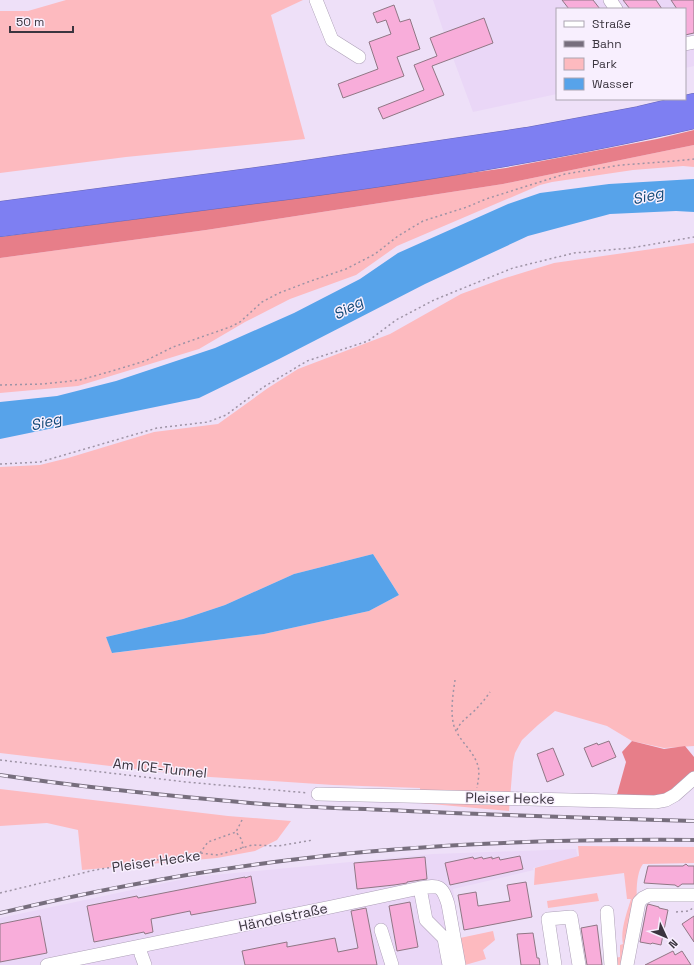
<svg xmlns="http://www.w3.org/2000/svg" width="694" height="965" viewBox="0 0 694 965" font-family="'Space Grotesk',sans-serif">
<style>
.built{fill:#ead7f7}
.green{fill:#fdbabf;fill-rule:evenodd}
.forest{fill:#e77e89}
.water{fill:#57a3ea}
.building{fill:#f8adda;stroke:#907785}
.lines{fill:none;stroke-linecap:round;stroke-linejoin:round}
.minor-casing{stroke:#ada0b7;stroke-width:14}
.highway-casing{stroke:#6765b3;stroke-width:20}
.path{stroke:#9e93a5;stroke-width:1.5;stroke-dasharray:2 3;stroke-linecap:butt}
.minor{stroke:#fff;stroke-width:13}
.highway{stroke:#7e7ff2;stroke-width:19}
.rail-casing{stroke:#776e7d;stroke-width:4}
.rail{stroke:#f8effe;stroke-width:2.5;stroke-dasharray:8;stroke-linecap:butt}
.labels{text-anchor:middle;stroke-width:3;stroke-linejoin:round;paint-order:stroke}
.street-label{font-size:14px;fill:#3b353f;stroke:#f8effe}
.water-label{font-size:15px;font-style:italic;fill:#124977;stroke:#f8effe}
</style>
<rect width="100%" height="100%" fill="#eee0f8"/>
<path class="built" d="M433,0H694V66L685,68V9H557V94L473,112L453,58L493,43L484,18L444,33Z
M576,849L578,857L533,868L534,870L453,889L465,965H0V918L193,877L433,854Z"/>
<path class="green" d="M66,0H303L271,15L305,139L126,157L0,173V11H28Z
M694,145V167L683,166L633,170L552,182L540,185L397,246L356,275L290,299L245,322L199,349L78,386L0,393V258L206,230L503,184Z
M694,243V746L664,748L632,741L607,726L555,711L538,725L522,740L515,753L513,762L509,811L420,803V788L333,785L195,776L0,753V467L40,465L68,458L154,432L218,424L268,388L298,369L390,334L461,294L502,279L554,263ZM373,554L399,595L369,611L264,634L113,653L106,637L183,619L225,605L294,574Z
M0,789L228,816L291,821L277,840L255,851L217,858L82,870L78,830L47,823L0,826Z
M578,846L694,847V863L643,864C637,871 636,890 637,899L625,965H615L614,958L620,957V945L623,944C620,931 627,912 631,899H627L624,873L534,885L535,868L579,856Z
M597,893L599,901L548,908L547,901Z
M493,931L495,940L483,950L486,959L465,965L460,938Z"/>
<path class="forest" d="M694,130V145L503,184L206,230L0,258V237L212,209L506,168L657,139Z
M632,741L664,749L685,746L694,757V774L665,798H616L626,762L622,752Z"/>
<path class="water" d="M694,179V212L676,211L610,214L528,236L425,284L279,359L199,398L0,439V402L57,396L116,381L215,348L294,313L360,279L398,253L508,204L540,193L609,184Z
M373,554L399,595L369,611L264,634L112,653L106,637L183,619L225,605L294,574Z"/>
<path class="building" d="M562,0H593L600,9H569Z
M623,0H656L662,9H630Z
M671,0H694V33L685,35V9H677Z
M394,5L400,22L410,19L420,49L397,57L404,76L343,98L338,84L378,69L369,42L391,34L386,20L377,23L373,13Z
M484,18L493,43L432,66L444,95L383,119L378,108L424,90L414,65L437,56L430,38Z
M609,741L616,757L592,767L584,748L597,743L598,745Z
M553,748L564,775L547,782L537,754Z
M520,856L523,869L450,885L445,863L473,857L474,859L482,857L483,859L492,857V859L499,857L500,860Z
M425,857L427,879L407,882V883L394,885L357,889L354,863Z
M686,864L688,866H694V884H682L678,887L675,885L644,883L648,866H683Z
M251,876L256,903L191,915L190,911L151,919L153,932L145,934L144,932L94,942L87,906L137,896L138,898L245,877V878Z
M526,882L532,917L464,930L458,895L476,892L478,906L510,901L507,885Z
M410,902L418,947L397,951L389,906Z
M648,904L659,907V908L668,910L661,945L652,943L651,944L640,942L647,906Z
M366,908L377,965H245L242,951L287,942V947L335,938L338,952L358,948L351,911Z
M40,916L47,953L0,962V924Z
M694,916V942L682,924Z
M597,925L602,965H587L581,928Z
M533,933L537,958H539L540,965H521L517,934Z
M673,951L675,955L682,951L691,965H645Z"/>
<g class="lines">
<g class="minor-casing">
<path id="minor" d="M316,0L332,40L359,57
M610,0L616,9
M685,44L694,42
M318,794L655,802L666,800L675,795L694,778
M420,888L426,920L444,938L449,965
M607,912L611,965
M381,930L392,965
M140,946L141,954L145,965
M47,965L331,907L420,888C439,885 442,885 448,904L459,965
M555,965L548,919L571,917L579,965
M627,965L639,902L643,898L649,895H694"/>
</g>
<g class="highway-casing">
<path id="highway" d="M0,211L286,173L527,137L639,116L694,103
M0,227C96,214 192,203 287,190C423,172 560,150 694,119"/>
</g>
<path class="path" d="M0,385L43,384L80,380L112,371L145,361L173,347L230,327L240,322L262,302L279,293L308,282L346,269L375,254L398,236L423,221L467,207L486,199L565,174L621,165L676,161L694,159
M0,464L40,462L157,428L208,422L226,415L262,388L307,361L368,341L396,320L434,300L513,268L574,253L631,248L694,237
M455,680C453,694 450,712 454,726C459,741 474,751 478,766C480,773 478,781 477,788
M457,730C460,721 471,715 477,708C482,703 486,698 490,692
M0,760L186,782L308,793
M242,820L236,832L242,840L243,848
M200,853L208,842L236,832
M0,893L95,870L200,853L218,855L252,845L278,846L313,840
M676,912L689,911L694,907"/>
<use href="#minor" class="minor"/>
<use href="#highway" class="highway"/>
<g class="rail-casing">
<path id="rail" d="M0,775C80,787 160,795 240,802C288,807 338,808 386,810C489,815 591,818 694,821
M0,913C96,890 192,872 290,860C424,843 559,839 694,840"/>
</g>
<use href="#rail" class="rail"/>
</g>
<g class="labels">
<g class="street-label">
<text transform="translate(160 768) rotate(6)" y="5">Am ICE-Tunnel</text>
<text transform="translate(510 798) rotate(1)" y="5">Pleiser Hecke</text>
<text transform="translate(156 861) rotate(-8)" y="5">Pleiser Hecke</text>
<text transform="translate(283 917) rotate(-12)" y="5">Händelstraße</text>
</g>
<g class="water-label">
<text transform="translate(648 196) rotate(-13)" y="5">Sieg</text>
<text transform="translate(348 308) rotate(-29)" y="5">Sieg</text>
<text transform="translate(46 422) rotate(-14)" y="5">Sieg</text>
</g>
</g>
<rect x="556" y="8" width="130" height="92" fill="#f8effe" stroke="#aca5b2"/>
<rect x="564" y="21" width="20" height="6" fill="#ffffff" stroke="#aca5b2"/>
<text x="592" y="28" font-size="12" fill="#3b353f">Straße</text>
<rect x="564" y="41" width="20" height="6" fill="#776e7d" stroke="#aca5b2"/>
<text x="592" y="48" font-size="12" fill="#3b353f">Bahn</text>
<rect x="564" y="58" width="20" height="12" fill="#fdbabf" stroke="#aca5b2"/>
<text x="592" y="68" font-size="12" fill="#3b353f">Park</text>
<rect x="564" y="78" width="20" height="12" fill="#57a3ea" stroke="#aca5b2"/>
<text x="592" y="88" font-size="12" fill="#3b353f">Wasser</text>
<g transform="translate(666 937) rotate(134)" stroke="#f8effe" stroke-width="3" paint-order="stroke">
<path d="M0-3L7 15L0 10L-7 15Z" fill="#3b353f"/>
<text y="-6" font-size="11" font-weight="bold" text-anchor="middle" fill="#3b353f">N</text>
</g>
<path d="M10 26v6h63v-6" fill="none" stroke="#3b353f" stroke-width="2"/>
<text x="16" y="26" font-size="12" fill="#3b353f" stroke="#f8effe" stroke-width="3" paint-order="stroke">50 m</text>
</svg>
